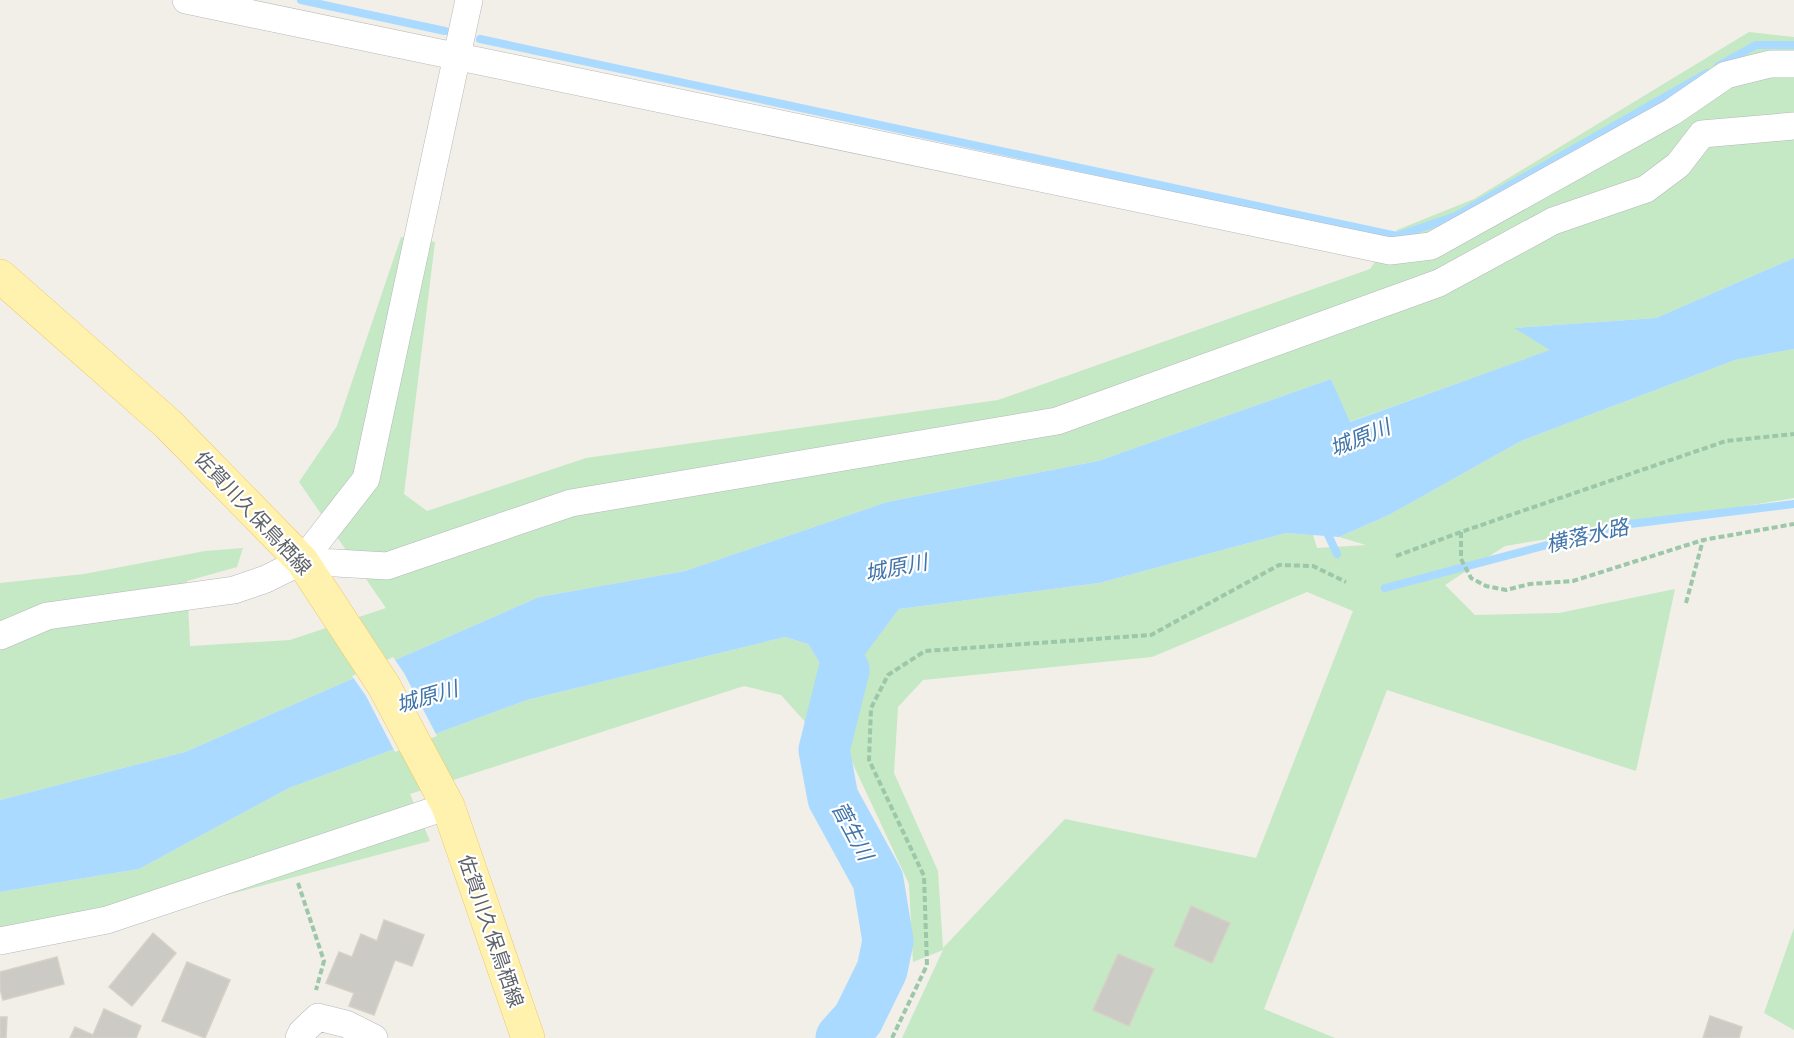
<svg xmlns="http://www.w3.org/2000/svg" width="1794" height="1038" viewBox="0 0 1794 1038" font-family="'Fira Sans','Noto Sans JP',sans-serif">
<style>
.green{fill:#c5e8c5;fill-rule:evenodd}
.water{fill:#aadaff}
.pier{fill:#f1efe8}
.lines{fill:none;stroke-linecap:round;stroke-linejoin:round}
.stream{stroke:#aadaff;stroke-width:8}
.river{stroke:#aadaff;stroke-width:51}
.building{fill:#cccac5;stroke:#d6d1c6;stroke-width:1.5}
.minor-casing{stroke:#b5b8bc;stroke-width:28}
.primary-casing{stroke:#f2c960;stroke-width:34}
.path{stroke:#9cc7a9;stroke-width:4;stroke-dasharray:6 3;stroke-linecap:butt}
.minor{stroke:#fff;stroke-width:27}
.primary{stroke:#fff2af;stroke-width:33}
.labels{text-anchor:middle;stroke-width:4.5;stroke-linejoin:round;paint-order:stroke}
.street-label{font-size:20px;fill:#5f6368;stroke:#fff}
.water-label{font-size:21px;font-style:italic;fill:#4174aa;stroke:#fff}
</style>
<rect width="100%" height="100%" fill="#f1efe8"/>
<path class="green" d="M1749,32L1794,37V258L1656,318L1515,328L1551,350L1349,422L1331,379L1098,461L887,502L685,571L539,597L185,752L0,800V583L84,574L205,551L243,548L237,567L187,581L190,646L290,640L386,608L299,482L337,426L401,237L435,242L404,494L427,511L586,458L998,400L1370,269L1397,230L1474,199Z
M1794,349V498L1505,546L1445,585L1475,615L1559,613L1675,589L1636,771L1387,690L1264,1009L1335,1038H902L943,950L913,962L909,884L852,762L840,741L857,664L899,609L1099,583L1286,533L1313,535L1317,548L1366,545L1339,537L1389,515L1521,441L1735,360ZM1307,592L1353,611L1256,858L1065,819L943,948L938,871L894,773L898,707L923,680L1152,657Z
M785,637L808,644L823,668L816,734L781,695L744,686L410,794L430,841L0,955V892L139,869L289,788L527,700Z
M1794,928V1030L1764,1013Z"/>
<path class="water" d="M1794,258V349L1735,360L1521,441L1389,515L1339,537L1286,533L1099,583L899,609L857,665L840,741L816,734L823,668L808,644L785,637L527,700L289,788L139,869L0,892V800L185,752L539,597L685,571L887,502L1098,461L1331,379L1350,422L1550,350L1514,328L1656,318Z"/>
<path class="pier" d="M393,657L404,673L437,736L395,752L366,696L352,676Z"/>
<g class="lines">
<path class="stream" d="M301,0L445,31
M480,39L1397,236L1456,216L1707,73
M1718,66L1756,45H1794
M1324,526L1337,554
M1385,588L1622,525L1794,504"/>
<path class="river" d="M841,1038L858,1019L882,970L888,941L878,880L833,798L824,750L844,670"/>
</g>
<path class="building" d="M1191,906L1230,923L1212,963L1174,946Z
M384,920L424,935L412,966L395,960L374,1015L349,1006L354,993L326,983L339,952L352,957L361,934L377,941Z
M153,933L176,953L132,1006L109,987Z
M1118,954L1154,969L1129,1026L1093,1010Z
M57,957L64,984L3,1000L0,989V972Z
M187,962L230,980L205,1038L162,1021Z
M104,1009L141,1026L136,1038H70L75,1027L93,1035Z
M1710,1016L1742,1027L1739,1038H1703Z
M0,1017H7L6,1038H0Z"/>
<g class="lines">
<g class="minor-casing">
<path id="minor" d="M186,0L1390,251L1431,246L1672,112L1726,75L1770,64H1794
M302,561L387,566L571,503L1057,421L1439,283L1553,221L1646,189L1678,165L1702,134L1794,126
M0,636L47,616L234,590L266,579L302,561L366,479L469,0
M0,941L107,920L448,806
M299,1038L302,1032L318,1017L346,1024L374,1038"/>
</g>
<g class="primary-casing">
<path id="primary" d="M0,276L168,424L302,561L384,686L448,806L528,1038"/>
</g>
<path class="path" d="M1461,532V559L1471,578L1486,586L1506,590L1530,584L1573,581L1703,540
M1396,556L1461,532L1726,441L1794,434
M1686,603L1703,540L1794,524
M298,883L324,961L316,990
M892,1038L927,965L924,876L869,760L871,708L888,675L925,651L1151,635L1279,565L1313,566L1346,582"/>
<use href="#minor" class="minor"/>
<use href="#primary" class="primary"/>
</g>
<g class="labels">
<g class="street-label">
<text transform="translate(253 513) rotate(47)" y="7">佐賀川久保鳥栖線</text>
<text transform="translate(491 931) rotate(71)" y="7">佐賀川久保鳥栖線</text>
</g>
<g class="water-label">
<text transform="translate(1360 438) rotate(-22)" y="7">城原川</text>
<text transform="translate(1587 536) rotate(-13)" y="7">横落水路</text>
<text transform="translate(896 568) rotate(-11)" y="7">城原川</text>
<text transform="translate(427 697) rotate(-16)" y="7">城原川</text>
<text transform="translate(852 831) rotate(62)" y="7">菅生川</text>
</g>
</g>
</svg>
